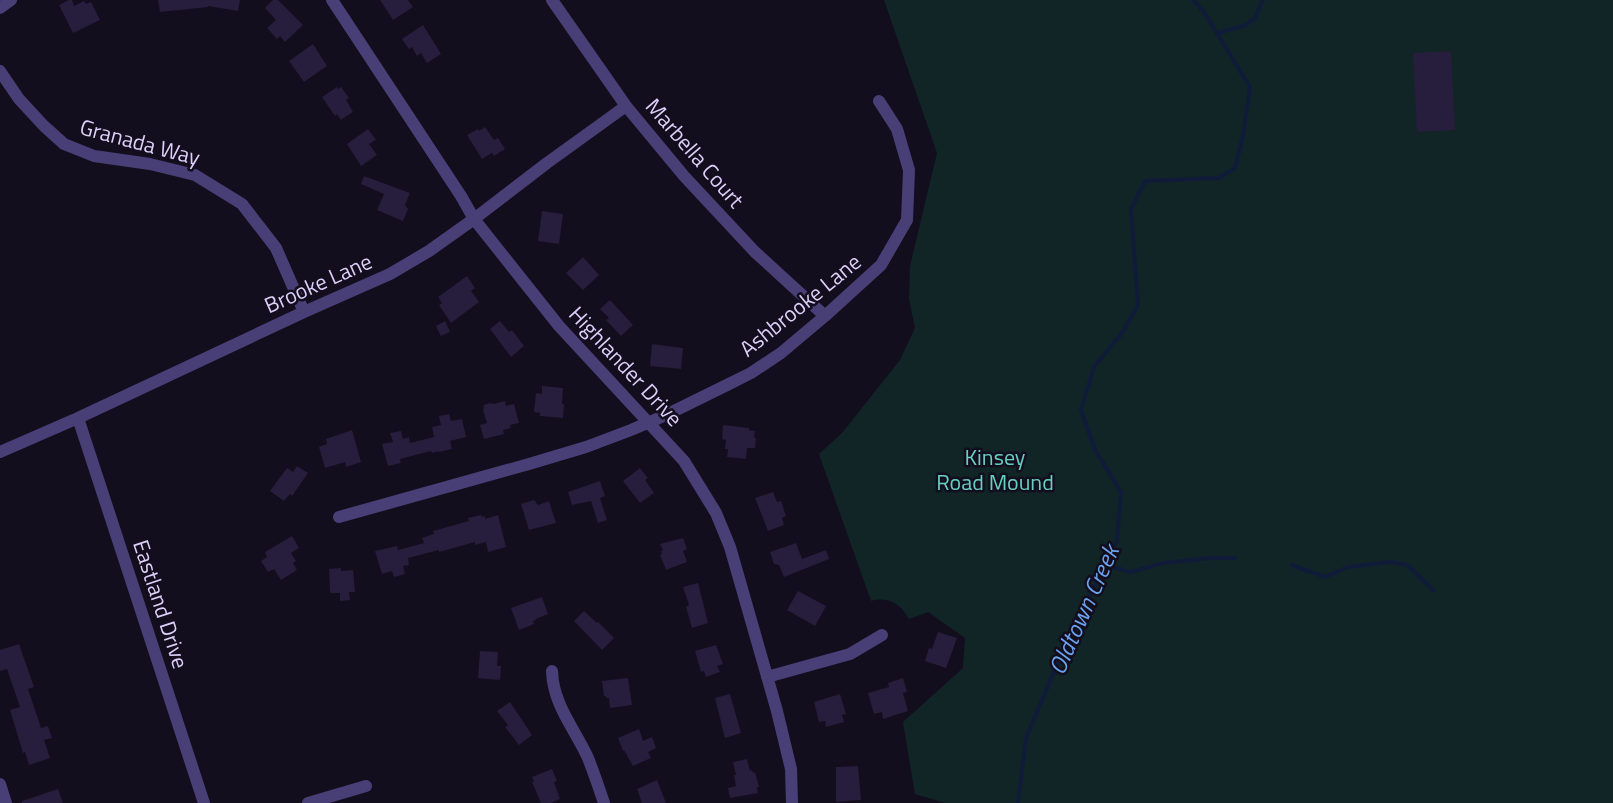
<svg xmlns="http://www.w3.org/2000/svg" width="1613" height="803" viewBox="0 0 1613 803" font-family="'Titillium Web',sans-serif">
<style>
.green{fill:#122526}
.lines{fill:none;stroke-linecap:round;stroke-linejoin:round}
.stream{stroke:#101b3a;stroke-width:4}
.building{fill:#271d3c}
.street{stroke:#483f77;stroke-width:12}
.labels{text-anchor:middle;stroke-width:5;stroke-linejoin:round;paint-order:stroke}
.street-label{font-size:22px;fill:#dad0f9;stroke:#130e1d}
.park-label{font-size:22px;fill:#66d0c2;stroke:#130e1d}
.water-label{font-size:24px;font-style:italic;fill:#6ba1ed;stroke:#130e1d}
</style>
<rect width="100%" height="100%" fill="#130e1d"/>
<path class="green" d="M884,0H1613V803H945L915,794L903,722L963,668L965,638L928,612L909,619C901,604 888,596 871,601L819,454L842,433L900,360L915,328L909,299L910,266L937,153Z"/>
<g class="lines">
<path class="stream" d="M1217,33L1244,26L1255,18L1263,0
M1104,565L1131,572L1163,563L1211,558H1235
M1292,565L1325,577L1348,567L1391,562L1407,565L1433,590
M1018,803L1026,738L1056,667L1117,540L1121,492L1095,450L1081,410L1094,367L1122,333L1138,305L1131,209L1145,181L1219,178L1235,168L1243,136L1250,87L1204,12L1193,0"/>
</g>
<path class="building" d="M69,0H72L74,6L84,1L86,4L91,2L100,20L73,33L59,5Z
M158,0H208V5V0H240L238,11L208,6V7L160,12Z
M273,0H278L303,25L285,42L280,36L277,39L267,28L276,20L265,8Z
M380,0H408L413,7L393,20Z
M423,25L441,54L427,63L421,53L417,56L412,47L409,49L402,39Z
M313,44L327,66L304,82L289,61Z
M1451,51L1455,130L1417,132L1413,53Z
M337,87L338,89L341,87L349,98L346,100L353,112L341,120L337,114L335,116L322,97Z
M485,127L494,140L498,138L505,149L494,156L492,153L482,159L467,135L478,129L479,131Z
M368,129L376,140L369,144L377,155L361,166L347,144Z
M364,176L410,193L405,205L408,209L403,221L377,210L384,194L361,184Z
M542,211L563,214L559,244L538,241Z
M583,257L599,275L583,290L566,273Z
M467,276L475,288L471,291L479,302L451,323L439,305L442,303L438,297Z
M610,300L633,325L621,336L606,320L609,318L600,309Z
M445,321L450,332L441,336L436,326Z
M500,321L509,332L512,330L524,346L511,357L490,329Z
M652,344L683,348L681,369L650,366Z
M542,386L563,388L562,404H564L563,418L540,416V413L534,412L536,393L542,394Z
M505,401L506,406L514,404L519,423L510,425L511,428L503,430L504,434L484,439L480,425L487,423L483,410L484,405L490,403L494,404Z
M449,414L451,421L462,419L466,437L450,441L452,449L439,452V451L432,453L431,451L400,459L401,463L388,466L382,444L393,442L390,433L401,431L403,439L409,437L410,443L434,437L432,427L441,425L439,416Z
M723,425L749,428V430L755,431L754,438H756L755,448H747L746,459L727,457L728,449H725L726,440L722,439Z
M352,430L361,462L346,467L345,462L325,468L319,447L327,444L326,439Z
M297,466L308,473L292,496L290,494L284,501L270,491L287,468L293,472Z
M640,468L648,478L645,480L654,493L640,503L623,481Z
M600,481L605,496L600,498L607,520L598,523L591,501L572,505L568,492Z
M773,492L777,502L781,501L786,516L782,518L784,525L768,531L755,498Z
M534,500L538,505L549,501L556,523L529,530L521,504Z
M481,515L482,517L485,516V519L498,515L506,547L488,552L486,542L475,545V542L439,552V550L408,558L409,565L403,566L405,574L394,577L392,571L382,574L375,551L397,546L398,550L424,543L422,538L434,534L433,531L469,521L468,518Z
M292,536L299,548L291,553L296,561L293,563L297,570L281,580L274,569L268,572L261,561L267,557L265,552Z
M683,538L687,549L683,551L687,562L666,570L660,555L662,554L661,551L663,550L660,544Z
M796,543L802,559L826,550L829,559L784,577L779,565L774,564L770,552Z
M341,568V571L353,570L355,592H349L350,600L340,601V593H330L329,569Z
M698,583L708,623L692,628L686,607L689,605L683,587Z
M798,591L826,606L815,626L787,610Z
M542,597L548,614L536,619V620L533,621L534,624L519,630L511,608Z
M584,611L597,623L598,622L614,638L602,650L574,621Z
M938,632L957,638L946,668L925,661L929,648L932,649Z
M19,644L34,687L28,689L41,728L48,726L52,738L44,740L50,758L29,765L25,752L23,753L10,710L20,707L7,669L0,671V650Z
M716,645L723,664L717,666L720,672L706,677L704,671L701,672L695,651Z
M480,651L498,652L497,666H501L500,680L478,678Z
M628,678L632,705L610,708L609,698H606V696H604L602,681Z
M903,678L907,692L903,693L908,711L883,719L882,712L874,714L868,693L889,687L888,683Z
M730,694L741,733L725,738L715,698Z
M840,694L846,714L842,715L844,722L826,727L825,721L819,722L814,702Z
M510,702L532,735L519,745L505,727L508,725L497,711Z
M639,729L643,741L652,737L656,748L648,752L651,758L633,766L624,750L623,751L618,738Z
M747,759L750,771L752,770L753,773L755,772L759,787H757L758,793L730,798L728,788L736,786L734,775H736L733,762Z
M858,766L861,800L836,802V767Z
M552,769L557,781L554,782L560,799L551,803H541L532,782L534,781L532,777Z
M657,780L666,803H642L637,789Z
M58,789L63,803H22V801Z"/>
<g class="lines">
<path class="street" d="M332,0L461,196L474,219L559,326L684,461L716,513L730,547L777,711L791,769L792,803
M552,0L626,106L684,176L755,252L825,316
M0,8L11,0
M0,71L19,99L44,126L64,144L94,156L150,164L195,175L242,204L276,248L304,312
M78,418L204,803
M0,452L78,418L304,312L390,274L429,251L474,219L547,163L626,106
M339,517L529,464L586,447L631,430L666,415L731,383L751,373L781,353L825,316L881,265L907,220L909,170L897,129L879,101
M552,671C553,705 575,729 588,758C594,773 599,788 604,803
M767,677L850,654L882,635
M0,784L6,803
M308,803L366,786"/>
</g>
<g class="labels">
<g class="street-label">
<text transform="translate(140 142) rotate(15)" y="8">Granada Way</text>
<text transform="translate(695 153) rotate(49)" y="8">Marbella Court</text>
<text transform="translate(318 283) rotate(-24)" y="8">Brooke Lane</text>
<text transform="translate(800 305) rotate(-39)" y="8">Ashbrooke Lane</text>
<text transform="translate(626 366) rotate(47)" y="8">Highlander Drive</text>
<text transform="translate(161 604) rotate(72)" y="8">Eastland Drive</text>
</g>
<g class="park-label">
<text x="995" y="465">Kinsey<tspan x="995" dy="25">Road Mound</tspan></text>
</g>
<g class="water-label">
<text transform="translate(1084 610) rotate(-66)" y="8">Oldtown Creek</text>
</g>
</g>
</svg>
